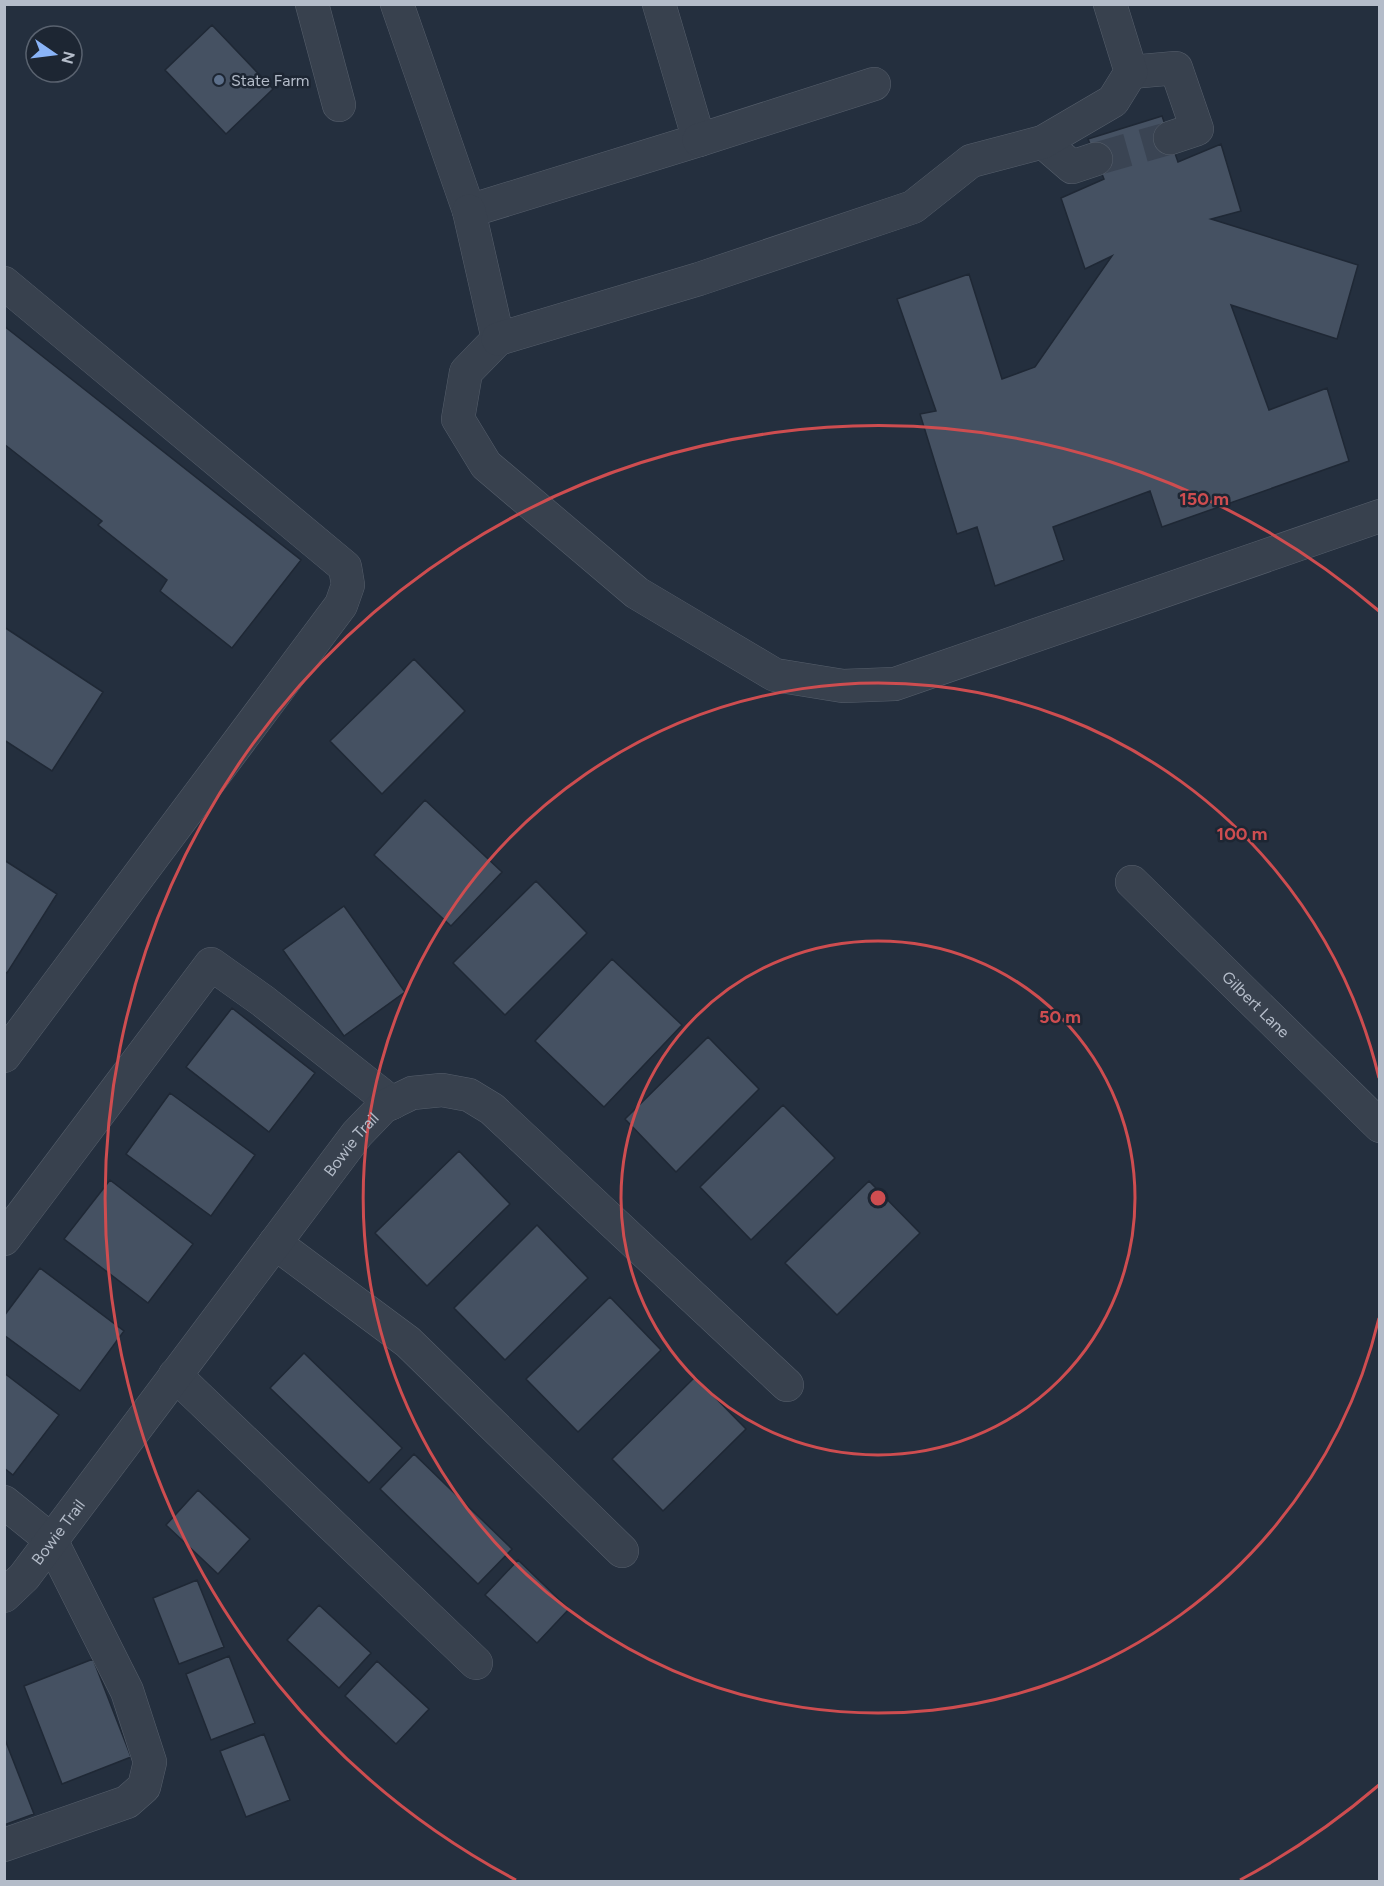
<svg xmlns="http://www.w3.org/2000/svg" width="1384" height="1886" viewBox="0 0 1384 1886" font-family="Figtree,sans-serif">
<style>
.building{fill:#455162;stroke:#1f2835;stroke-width:1.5}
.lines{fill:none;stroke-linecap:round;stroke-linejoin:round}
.minor-tunnel{stroke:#3a4453;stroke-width:33;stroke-dasharray:33 16;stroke-linecap:butt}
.minor-casing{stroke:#565f6c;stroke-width:34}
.minor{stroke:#38414e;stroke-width:33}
.ring{fill:none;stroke:#ce4d50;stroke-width:3}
.service-dot{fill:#5c6f8a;stroke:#1d2633;stroke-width:2}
.labels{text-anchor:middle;stroke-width:5;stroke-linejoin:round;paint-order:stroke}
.poi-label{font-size:16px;fill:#b4bcc9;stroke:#1d2633;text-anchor:start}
.street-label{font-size:16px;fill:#b4bcc9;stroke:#1d2633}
.centre{fill:#ce4d50;stroke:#1d2633;stroke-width:3}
.ring-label{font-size:18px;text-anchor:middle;font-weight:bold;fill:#ce4d50;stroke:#1d2633;stroke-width:5;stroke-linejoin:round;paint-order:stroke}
</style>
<rect width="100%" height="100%" fill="#242f3e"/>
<path class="building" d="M212,25L273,89L226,134L165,70Z
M1162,116L1178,162L1221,144L1241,211L1211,219L1358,265L1337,339L1231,305L1269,410L1327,388L1349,461L1162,527L1150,491L1053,527L1064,560L995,586L977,527L957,534L920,414L936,411L897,299L969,274L1002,379L1035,367L1112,256L1085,269L1061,198L1104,179L1088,139Z
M4,326L301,560L232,648L160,591L167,580L98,525L102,521L4,444Z
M4,627L103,692L52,771L4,740Z
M414,659L465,711L382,794L330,741Z
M425,800L502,872L451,926L374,855Z
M4,860L57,894L7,973L4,971Z
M536,881L587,933L505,1015L453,963Z
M344,906L405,992L344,1036L283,950Z
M612,959L682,1025L604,1107L535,1041Z
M232,1008L315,1073L269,1132L186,1067Z
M708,1037L759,1089L676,1172L625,1119Z
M170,1093L255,1155L211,1216L126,1154Z
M783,1105L835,1158L751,1240L700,1187Z
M459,1151L510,1204L427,1286L375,1233Z
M110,1180L193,1244L148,1303L64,1239Z
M869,1181L920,1233L837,1315L785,1263Z
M537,1225L588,1278L505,1360L454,1308Z
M40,1268L124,1331L80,1391L4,1335V1316Z
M610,1297L661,1350L578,1432L526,1379Z
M304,1353L402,1448L369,1483L270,1388Z
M4,1373L59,1415L13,1475L4,1468Z
M695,1377L746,1429L663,1511L612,1459Z
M414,1454L512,1549L478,1584L380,1489Z
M198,1490L250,1539L218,1574L166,1525Z
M518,1560L569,1609L537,1643L485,1595Z
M197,1580L224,1647L179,1664L153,1598Z
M319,1605L371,1653L339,1688L287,1640Z
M229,1656L255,1723L211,1740L186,1674Z
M93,1659L131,1757L62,1784L24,1686Z
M377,1661L429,1709L396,1744L345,1696Z
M264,1734L290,1800L246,1817L220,1751Z
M4,1737L34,1814L4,1825Z"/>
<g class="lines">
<path class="minor-tunnel" d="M1096,159L1170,138"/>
<g class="minor-casing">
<g id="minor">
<path d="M312,4L339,105"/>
<path d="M397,4L469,211L699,140L659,4"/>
<path d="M1131,72L1176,68L1197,129L1170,138"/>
<path d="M699,140L874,84"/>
<path d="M1043,142L1072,167L1096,159"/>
<path d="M469,211L498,339L466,372L458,419L486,465L637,593L775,675L843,686L895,684L1380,516"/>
<path d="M4,283L345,567L348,585L341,605L4,1056"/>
<path d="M498,339L699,279L913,207L971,161L1043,142L1113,101L1131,72L1110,4"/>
<path id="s1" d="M1132,882L1380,1126"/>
<path d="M4,1239L211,964L263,1001L392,1103"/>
<path d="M275,1243L408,1342L622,1551"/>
<path d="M175,1375L476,1663"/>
<path d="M4,1502L51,1540L127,1691L150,1762L144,1787L127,1802L4,1845"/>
<path id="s2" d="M4,1596L24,1577L357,1134L383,1107L412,1093L442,1090L469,1095L492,1109L787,1385"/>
</g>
</g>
<use href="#minor" class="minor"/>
</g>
<g class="ring">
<circle cx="878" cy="1198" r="257"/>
<path d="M1379 1318A515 515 0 1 1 1379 1078"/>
<path d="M1379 1785A772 772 0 0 1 1240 1880M516 1880A772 772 0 1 1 1379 611"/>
</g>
<circle class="service-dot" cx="219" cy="80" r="6"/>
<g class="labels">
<g class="poi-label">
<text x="231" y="86">State Farm</text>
</g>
<g class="street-label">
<text dy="6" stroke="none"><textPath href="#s1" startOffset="174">Gilbert Lane</textPath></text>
<text dy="6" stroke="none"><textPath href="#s2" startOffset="570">Bowie Trail</textPath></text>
<text dy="6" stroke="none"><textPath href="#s2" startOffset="84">Bowie Trail</textPath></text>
</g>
</g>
<circle cx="878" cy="1198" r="9" class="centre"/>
<g class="ring-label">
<text x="1204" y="505">150 m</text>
<text x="1242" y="840">100 m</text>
<text x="1060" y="1023">50 m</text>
</g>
<rect width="1384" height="1886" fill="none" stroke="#b4bcc9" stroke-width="12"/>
<g transform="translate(54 54) rotate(104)"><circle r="28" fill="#1d2633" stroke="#59626f" stroke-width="1.5"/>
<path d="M0-4.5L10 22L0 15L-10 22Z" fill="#8ab4f8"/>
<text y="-9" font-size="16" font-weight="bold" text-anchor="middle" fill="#b4bcc9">N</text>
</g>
</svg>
